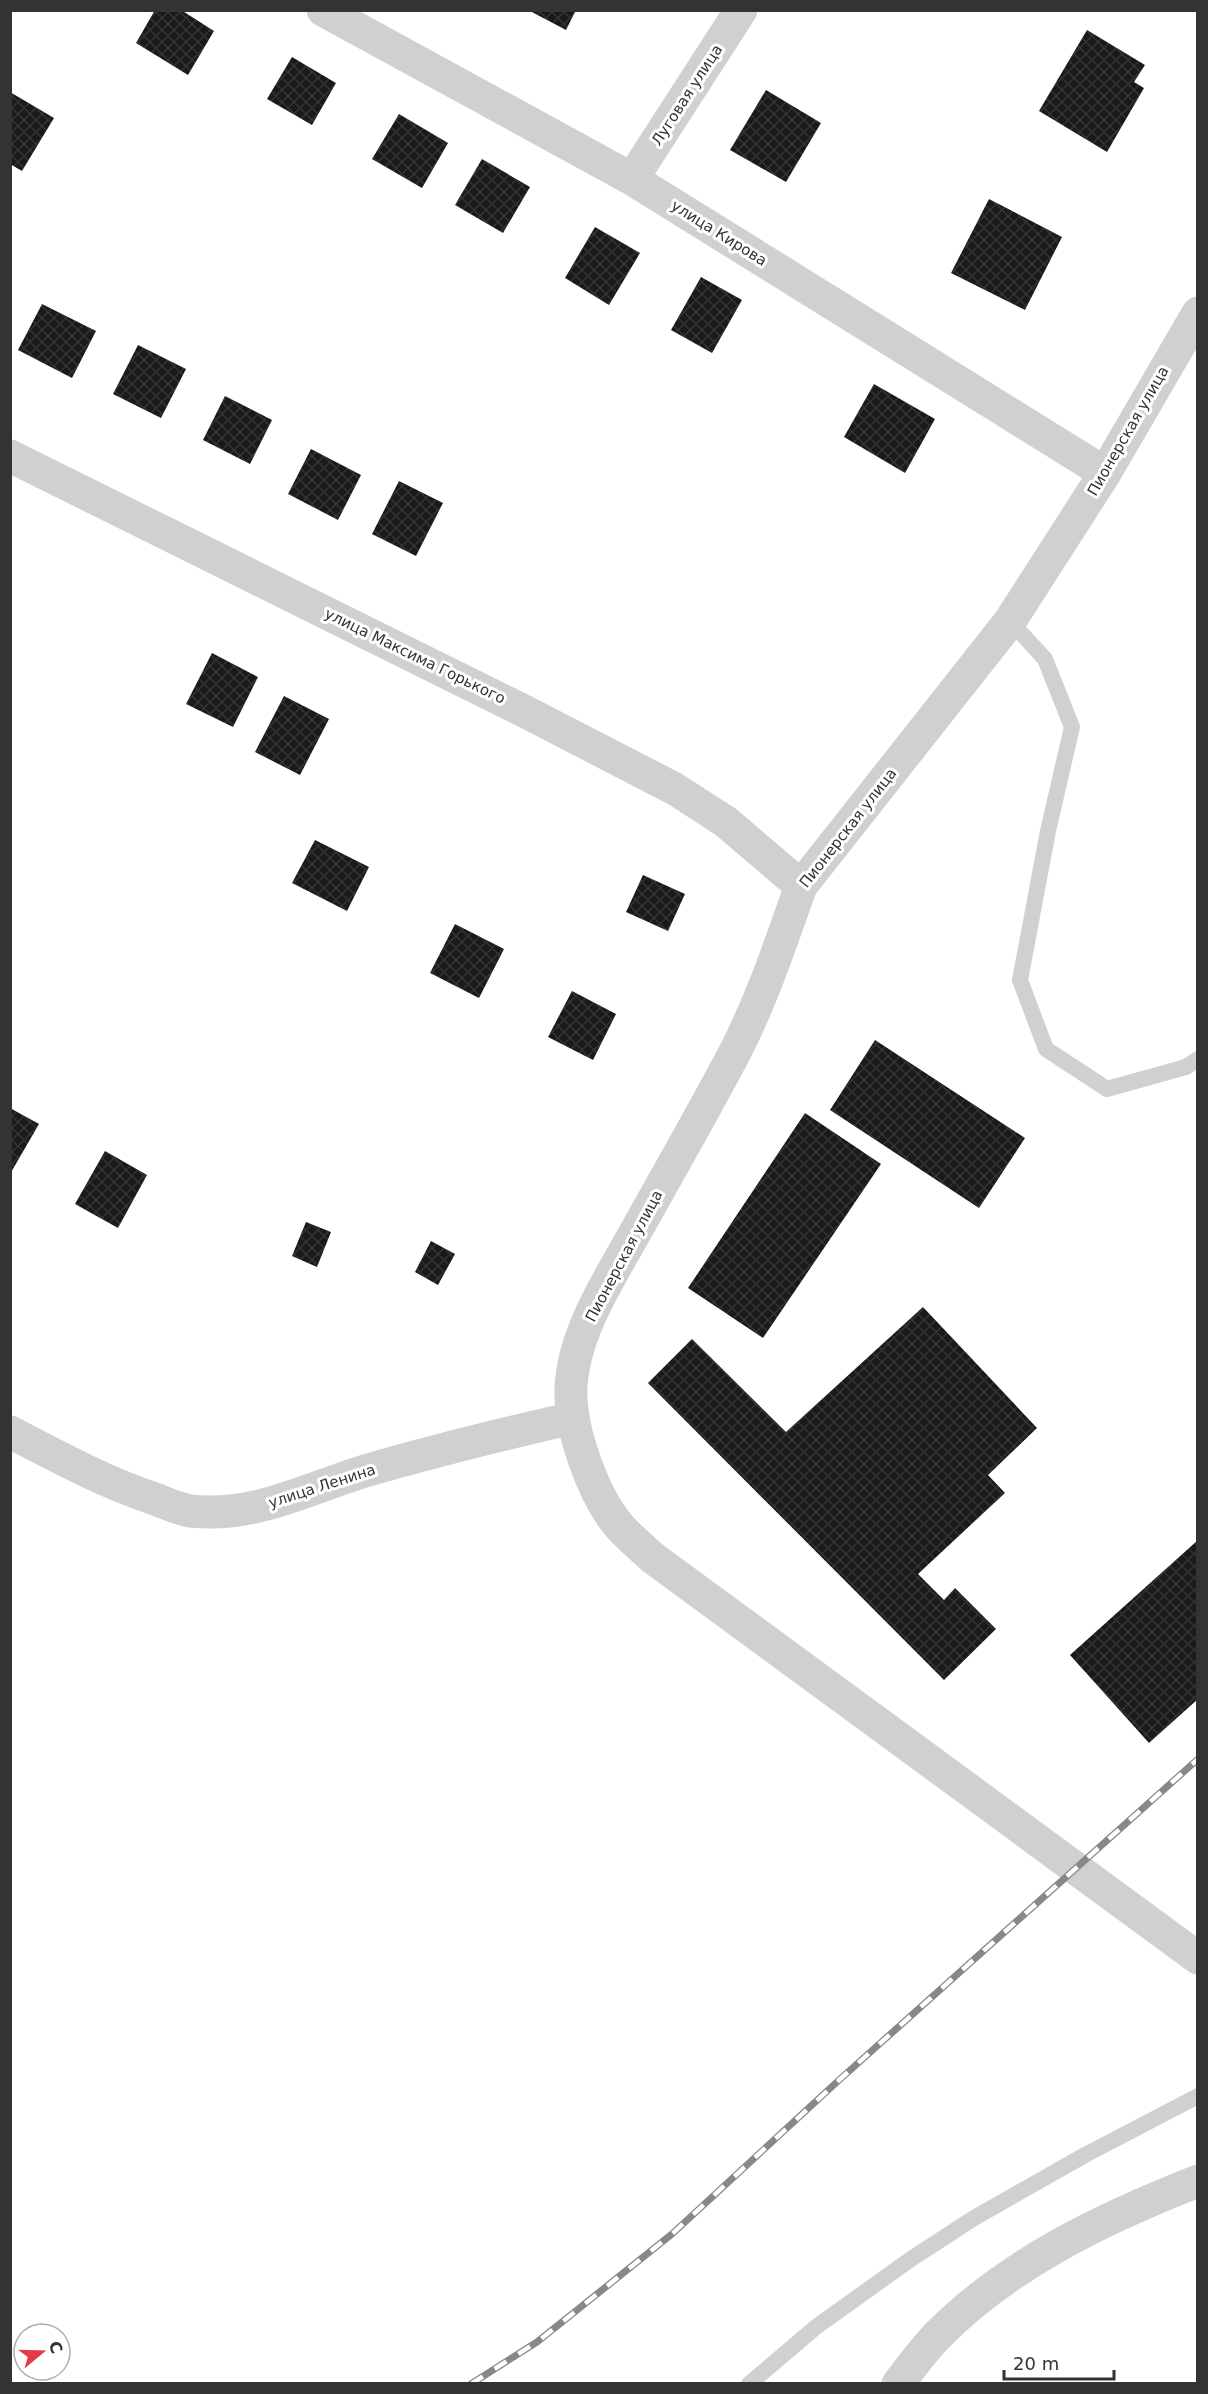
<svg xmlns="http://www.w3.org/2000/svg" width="1208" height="2394" viewBox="0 0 1208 2394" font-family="'DejaVu Sans',sans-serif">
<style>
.building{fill:url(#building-cross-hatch)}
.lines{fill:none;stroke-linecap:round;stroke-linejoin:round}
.service{stroke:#d0d0d0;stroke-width:16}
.minor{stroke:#d0d0d0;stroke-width:33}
.tertiary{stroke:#d0d0d0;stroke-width:33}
.rail-casing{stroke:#888;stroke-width:7}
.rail{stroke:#fff;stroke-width:4.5;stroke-dasharray:14;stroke-linecap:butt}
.labels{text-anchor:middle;stroke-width:6;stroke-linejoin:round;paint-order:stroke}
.street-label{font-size:15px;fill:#333;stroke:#fff}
</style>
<defs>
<pattern id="building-cross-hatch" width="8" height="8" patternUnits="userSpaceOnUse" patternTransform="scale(1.5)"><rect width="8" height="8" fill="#1a1a1a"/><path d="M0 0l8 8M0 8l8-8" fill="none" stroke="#333"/></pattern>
</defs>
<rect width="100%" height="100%" fill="#fff"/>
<path class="building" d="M155,10H181L214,31L188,75L136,43Z
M528,10H576L566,30Z
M1087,30L1145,65L1134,82L1144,88L1107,152L1039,111Z
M292,57L336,83L312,125L267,99Z
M766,90L821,123L786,182L730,150Z
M10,92L54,118L22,171L10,164Z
M399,114L448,143L422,188L372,159Z
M482,159L530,187L503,233L455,205Z
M989,199L1062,237L1025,310L951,273Z
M595,227L640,253L609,305L565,278Z
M701,277L742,300L712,353L671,330Z
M42,304L96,331L72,378L18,350Z
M138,345L186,369L161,418L113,394Z
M874,384L935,419L905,473L844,437Z
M225,396L272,420L250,464L203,440Z
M311,449L361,475L338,520L288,494Z
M399,481L443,503L416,556L372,534Z
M212,653L258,677L233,727L186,704Z
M284,696L329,719L300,775L255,752Z
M315,840L369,867L347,911L292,883Z
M643,875L685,894L668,931L626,912Z
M455,924L504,949L479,998L430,973Z
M572,991L616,1014L593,1060L548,1037Z
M875,1040L1025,1138L979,1208L830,1110Z
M10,1108L39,1124L10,1174Z
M805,1113L881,1164L763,1338L688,1288Z
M105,1151L147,1175L118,1228L75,1204Z
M306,1222L331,1232L317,1267L292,1256Z
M431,1241L455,1254L438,1285L415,1272Z
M923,1307L1037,1428L988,1475L1005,1493L918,1574L944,1600L955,1588L996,1629L944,1680L648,1383L692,1339L786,1432Z
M1198,1540V1699L1149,1743L1070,1655Z"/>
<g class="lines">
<path class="service" d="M1010,621L1045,659L1072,727L1048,831L1020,980L1046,1049L1107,1089L1186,1067L1198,1059
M749,2384L816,2327L911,2259L974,2218L1085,2155L1198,2096"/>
<path class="minor" d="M323,10L632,179L1105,473
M632,179L741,10
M801,886L1010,621L1105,473L1198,313
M10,1432C58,1457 104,1482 155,1499C166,1503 178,1509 190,1511C255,1518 306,1489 365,1471C434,1451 503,1434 573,1418"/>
<path class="tertiary" d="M10,456L524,711L675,789L726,822L801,886C781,942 763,997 736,1050C704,1111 670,1170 637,1229C610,1278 574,1331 571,1387C569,1428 593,1496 620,1527C630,1538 642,1548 653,1558L1198,1958
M898,2384C911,2367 924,2349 939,2334C1011,2262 1104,2218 1198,2181"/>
<g class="rail-casing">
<path id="rail" d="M471,2384L537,2342L672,2234L838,2081L1198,1759"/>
</g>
<use href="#rail" class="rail"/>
</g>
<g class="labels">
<g class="street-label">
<text transform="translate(687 95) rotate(-57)" y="5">Луговая улица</text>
<text transform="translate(719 233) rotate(32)" y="5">улица Кирова</text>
<text transform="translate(1128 431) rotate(-60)" y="5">Пионерская улица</text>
<text transform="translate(415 656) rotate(26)" y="5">улица Максима Горького</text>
<text transform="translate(848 828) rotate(-52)" y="5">Пионерская улица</text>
<text transform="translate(624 1256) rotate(-62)" y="5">Пионерская улица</text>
<text transform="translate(322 1486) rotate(-18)" y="5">улица Ленина</text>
</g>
</g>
<rect width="1208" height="2394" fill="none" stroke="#333333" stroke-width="24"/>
<g transform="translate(42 2352) rotate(71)"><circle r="28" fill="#ffffff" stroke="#adadad" stroke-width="1.5"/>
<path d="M0-4.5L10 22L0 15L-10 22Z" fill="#e63946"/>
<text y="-9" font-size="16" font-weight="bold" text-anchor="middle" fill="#333333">С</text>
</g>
<path d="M1004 2370v9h110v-9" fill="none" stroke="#333333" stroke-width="3"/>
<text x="1013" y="2370" font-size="18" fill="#333333" stroke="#ffffff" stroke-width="4.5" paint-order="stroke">20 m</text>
</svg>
